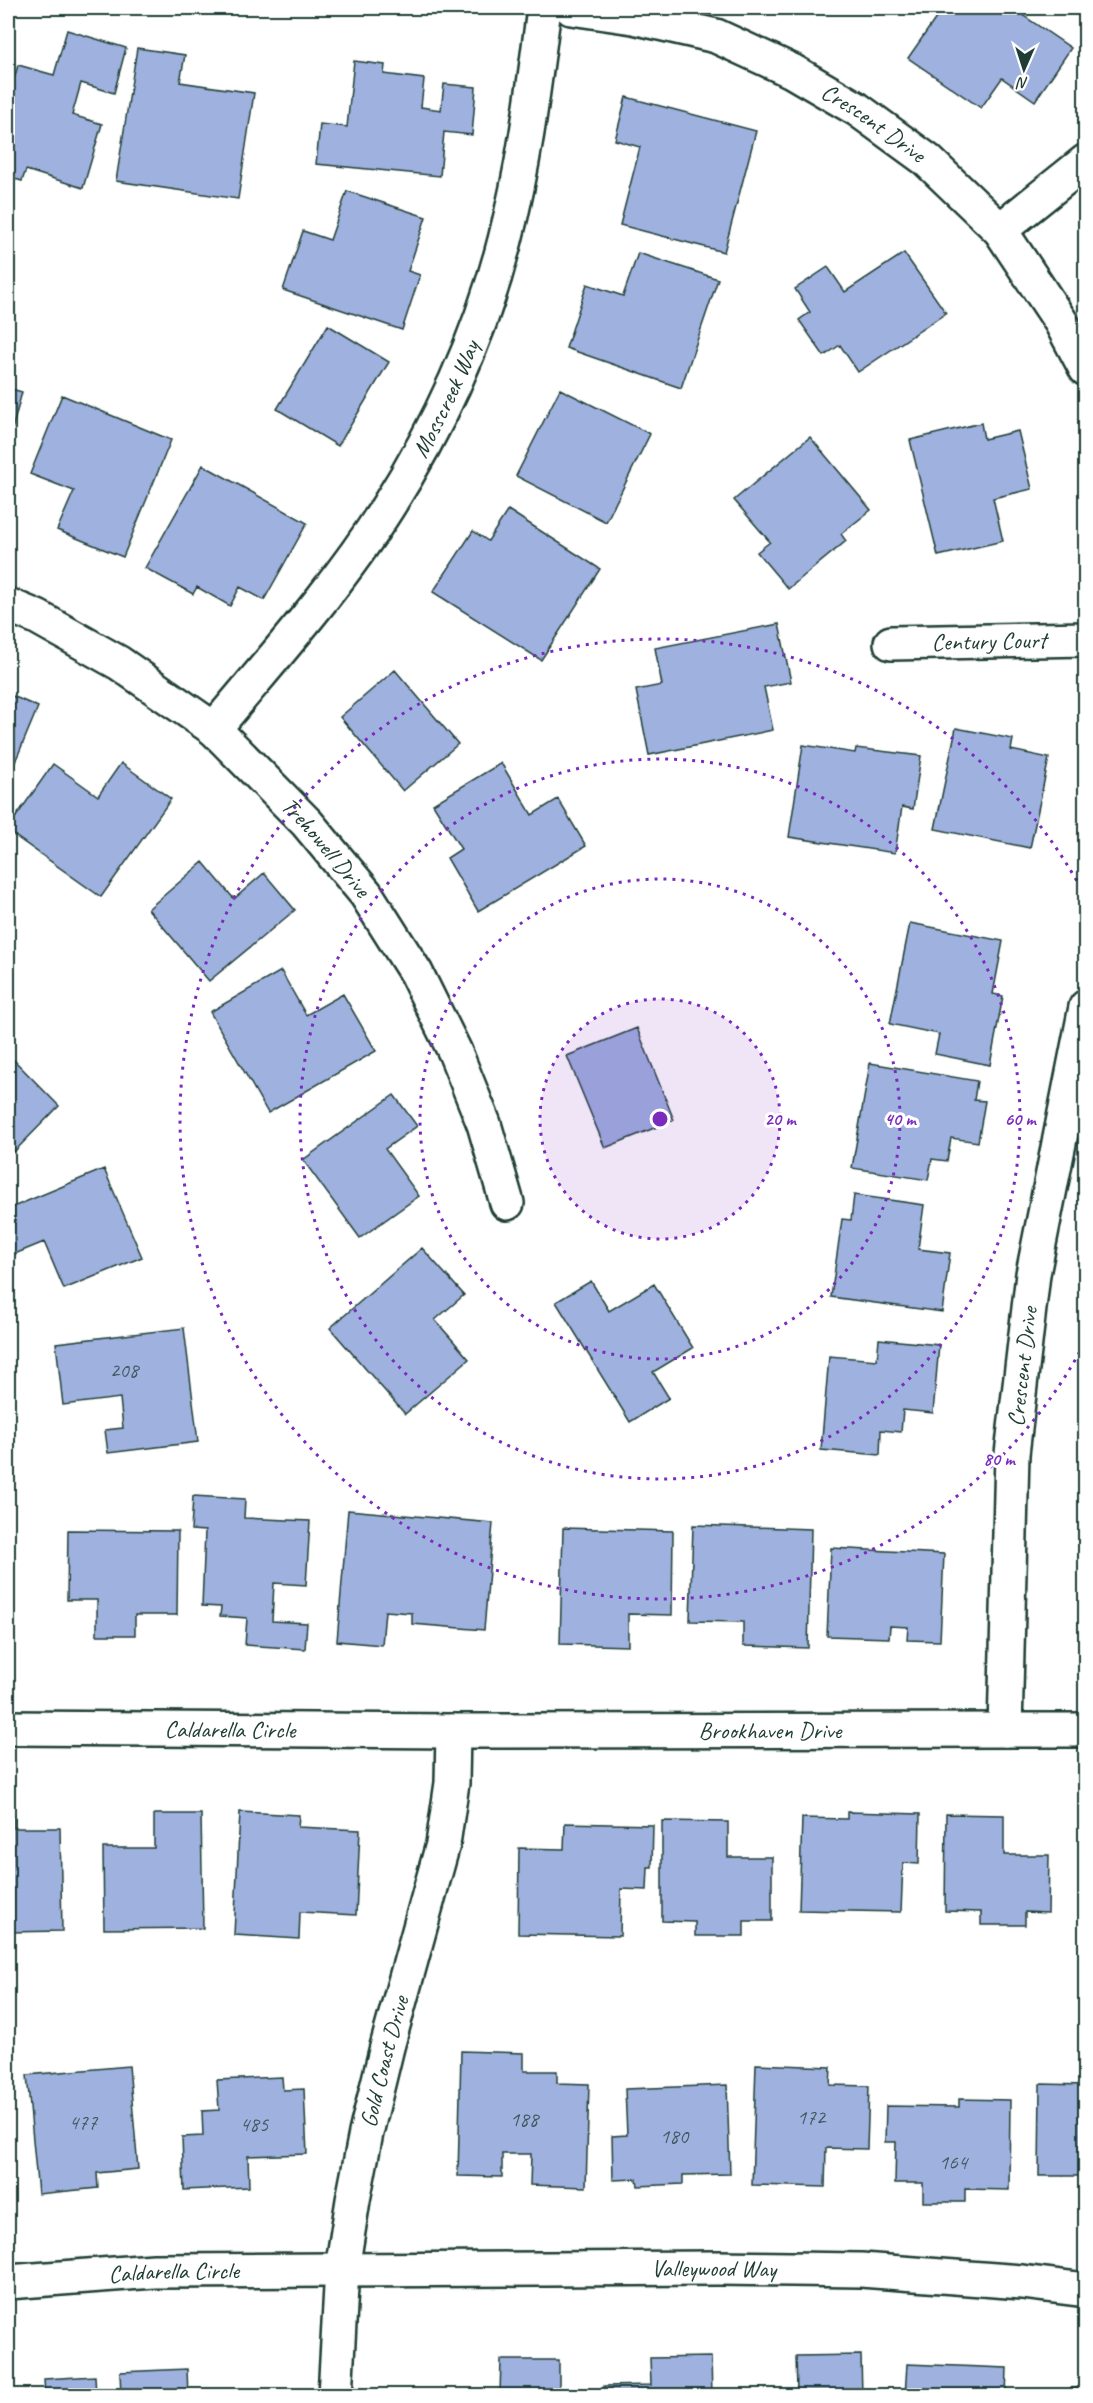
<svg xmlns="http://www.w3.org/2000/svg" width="1093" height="2403" viewBox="0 0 1093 2403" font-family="Caveat,sans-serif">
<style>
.building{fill:#9fb1df;stroke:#1f3d34;stroke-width:1.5}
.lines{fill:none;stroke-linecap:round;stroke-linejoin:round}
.minor-casing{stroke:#1f3d34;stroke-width:38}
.minor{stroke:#fff;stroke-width:33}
.ring{fill:none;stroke:#7b2cbf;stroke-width:3;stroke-dasharray:3 6}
.labels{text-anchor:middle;stroke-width:6;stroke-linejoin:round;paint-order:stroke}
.number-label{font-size:21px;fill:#3f5a5f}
.street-label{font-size:24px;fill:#1f3d34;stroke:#fff}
.centre{fill:#7b2cbf;stroke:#fff;stroke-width:3}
.ring-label{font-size:18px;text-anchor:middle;font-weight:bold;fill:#7b2cbf;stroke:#fff;stroke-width:6;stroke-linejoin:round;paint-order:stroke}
</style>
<rect width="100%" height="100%" fill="#fff"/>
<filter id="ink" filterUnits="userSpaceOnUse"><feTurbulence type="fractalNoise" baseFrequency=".0167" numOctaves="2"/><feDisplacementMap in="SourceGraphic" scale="12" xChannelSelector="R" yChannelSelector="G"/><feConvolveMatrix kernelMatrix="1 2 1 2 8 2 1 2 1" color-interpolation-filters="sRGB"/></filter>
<g filter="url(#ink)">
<path class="building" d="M943,8H1012L1071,48L1035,101L1002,78L981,108L908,58Z
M67,30L126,48L114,93L81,83L72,115L102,124L83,188L26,170L22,181L8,177V101L18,65L54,75Z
M137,48L185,55L180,82L254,93L238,199L116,181Z
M354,61L385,65L384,74L424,79L421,107L441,110L444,84L476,87L472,135L444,132L440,176L316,164L320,124L347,127Z
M626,97L756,131L724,252L620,225L640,147L615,140Z
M347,191L426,217L408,271L420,275L402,330L283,290L303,231L330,240Z
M638,253L718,279L681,388L566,348L587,284L623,296Z
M904,253L946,313L858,372L840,345L824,356L799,320L810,312L795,289L828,267L845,292Z
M328,325L389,362L338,446L277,409Z
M8,388L22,392L8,445Z
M560,389L650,434L606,522L516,476Z
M62,395L171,440L123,557L57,530L74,491L30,474Z
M981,423L984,439L1018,431L1032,489L993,498L1003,541L938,556L910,440Z
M810,437L871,510L841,534L846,541L788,589L757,552L770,542L734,500Z
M203,465L307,523L264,600L240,587L230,606L197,587L193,594L145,568Z
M508,510L600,569L541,660L433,592L473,531L488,541Z
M779,624L791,682L764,687L773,730L649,755L636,690L662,685L655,648Z
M395,670L458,744L403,791L340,717Z
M8,694L38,707L8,779Z
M956,728L1013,739L1011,750L1049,758L1030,848L935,829Z
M803,745L855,753L856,748L921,756L913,809L902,807L895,853L789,837Z
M121,763L171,799L101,897L8,831V828L53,764L98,796Z
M501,763L532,815L558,799L586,846L478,911L447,858L461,849L433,804Z
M203,862L234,899L264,873L295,910L209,981L148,909Z
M910,923L1003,941L993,994L1003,996L990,1065L935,1054L939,1034L890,1024Z
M281,971L306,1015L343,994L376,1051L268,1113L210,1012Z
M637,1028L674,1120L605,1148L567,1056Z
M8,1054L59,1106L8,1158Z
M870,1063L977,1081L974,1100L985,1101L978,1142L951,1138L947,1161L932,1159L928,1180L852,1168Z
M394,1095L417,1126L385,1149L419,1196L360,1238L303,1160Z
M104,1169L142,1257L64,1289L44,1242L10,1256L8,1249V1209Z
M854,1195L924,1205L918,1249L950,1253L942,1312L831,1297L842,1219L851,1220Z
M422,1248L464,1295L435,1320L469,1359L405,1414L330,1328Z
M591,1281L609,1311L654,1284L693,1348L653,1372L669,1398L630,1422L556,1302Z
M184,1328L198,1442L108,1453L105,1430L123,1428L120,1398L63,1405L56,1343Z
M879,1339L939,1345L933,1413L903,1410L901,1432L881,1430L880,1455L821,1450L829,1356L877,1360Z
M193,1496L245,1499L244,1518L310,1521L306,1585L274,1583L272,1621L307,1623L305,1649L245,1645L247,1618L220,1616L221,1607L202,1606L205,1531L191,1530Z
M348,1510L493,1523L484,1630L412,1624V1613L385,1611L382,1645L337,1641Z
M693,1525L811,1529L808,1648L743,1646V1622L690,1621Z
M563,1528L673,1531L672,1615L628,1614V1646L560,1644Z
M68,1530L178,1531L177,1615H135V1635H97V1600H67Z
M831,1548L944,1554L940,1641L907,1640L908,1627L890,1626L889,1638L827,1636Z
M240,1812L299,1815L298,1827L360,1830L356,1915L300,1912L299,1939L234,1935Z
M847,1812L920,1814L919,1864L903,1863L901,1912L799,1910L802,1818L847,1819Z
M154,1814H201L203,1928L104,1929L103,1848H154Z
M946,1814L1004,1815V1855H1049L1048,1913L1025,1912V1925H981V1912L945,1911Z
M8,1817H14V1828H60L62,1931L8,1932Z
M662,1821L728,1822V1857H772V1921H744V1936H695V1922L662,1921Z
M565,1823L653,1825L652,1867H648L647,1890L621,1889L620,1936L518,1934L519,1848L564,1849Z
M461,2051L524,2053V2071H557V2083L589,2084L586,2187L530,2185L531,2154H502V2177L458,2176Z
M756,2064L831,2067L830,2085L869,2086L867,2149L826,2148L825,2187L752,2185Z
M129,2066L138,2169L97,2173L98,2188L38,2194L27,2075Z
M282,2077L283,2090L304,2089L307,2154L248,2156L249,2187L184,2190L182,2137L203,2136L202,2111L219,2110L217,2080Z
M1040,2084L1086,2085V2176H1039Z
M727,2085L730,2174L683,2175V2184L638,2186L637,2179L613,2180L612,2136L627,2135L625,2089Z
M959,2099L1010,2100L1009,2190L965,2189V2202H923V2183H895L896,2142H885L886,2106L959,2107Z
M861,2355L862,2396H753V2392L797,2391L796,2356Z
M711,2357L712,2396H604V2386L651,2385L650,2358Z
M501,2360H559V2396H458L459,2393L500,2394Z
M907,2364L1007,2368L1006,2396H905Z
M187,2369L188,2396H121L120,2372Z
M95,2376L96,2396H45L44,2379Z
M1070,2388H1086V2396H1070Z"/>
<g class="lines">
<g class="minor-casing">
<g id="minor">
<path id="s1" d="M571,8L633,17L716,36L792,71L857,109L927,160L1000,230L1061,322L1086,369"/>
<path d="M1000,230L1086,161"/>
<path id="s2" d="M8,605L37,617L119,663L214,729L307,823L366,894L416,973L455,1052L484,1124L507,1203"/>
<path id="s3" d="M891,643L1086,639"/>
<path id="s4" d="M214,729C273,658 337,587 387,508C439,426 481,334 505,240C525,163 534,86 544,8"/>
<path id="s5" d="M8,1728L453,1731L1086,1730"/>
<path id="s6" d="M1005,1730L1012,1454L1033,1274L1086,1007"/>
<path id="s7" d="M8,2282L154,2271L717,2268L861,2270L1022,2282L1086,2290"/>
<path id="s8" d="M335,2396L342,2269L353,2200L366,2133L387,2047L443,1844L452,1783L453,1731"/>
</g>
</g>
<use href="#minor" class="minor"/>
</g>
</g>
<circle cx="660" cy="1119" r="120" fill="#7b2cbf" fill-opacity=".12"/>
<g class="ring">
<circle cx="660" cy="1119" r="120"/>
<circle cx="660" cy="1119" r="240"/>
<circle cx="660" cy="1119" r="360"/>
<path d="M1084 1344A480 480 0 1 1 1084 894"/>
</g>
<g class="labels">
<g class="number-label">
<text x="124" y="1377">208</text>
<text x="811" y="2124">172</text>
<text x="524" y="2126">188</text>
<text x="83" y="2129">477</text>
<text x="254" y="2131">485</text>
<text x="674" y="2143">180</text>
<text x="953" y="2169">164</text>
</g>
<g class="street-label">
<text dy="8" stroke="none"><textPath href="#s1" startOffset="328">Crescent Drive</textPath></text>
<text dy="8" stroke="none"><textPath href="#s4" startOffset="405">Mosscreek Way</textPath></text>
<text dy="8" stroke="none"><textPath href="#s3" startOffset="98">Century Court</textPath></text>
<text dy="8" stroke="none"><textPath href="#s2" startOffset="404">Trehowell Drive</textPath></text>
<text dy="8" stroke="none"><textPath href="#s6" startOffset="364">Crescent Drive</textPath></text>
<text dy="8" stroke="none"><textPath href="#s5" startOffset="222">Caldarella Circle</textPath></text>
<text dy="8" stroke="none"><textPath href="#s5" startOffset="762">Brookhaven Drive</textPath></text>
<text dy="8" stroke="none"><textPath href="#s8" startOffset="339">Gold Coast Drive</textPath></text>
<text dy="8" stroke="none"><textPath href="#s7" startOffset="706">Valleywood Way</textPath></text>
<text dy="8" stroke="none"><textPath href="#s7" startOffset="166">Caldarella Circle</textPath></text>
</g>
</g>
<circle cx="660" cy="1119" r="9" class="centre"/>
<g class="ring-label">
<text x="780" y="1125">20 m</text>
<text x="900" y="1125">40 m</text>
<text x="1020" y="1125">60 m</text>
<text x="999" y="1465">80 m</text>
</g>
<rect width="1093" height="2403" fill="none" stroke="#fff" stroke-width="30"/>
<rect x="15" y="15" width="1063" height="2373" fill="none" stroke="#1f3d34" stroke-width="2" filter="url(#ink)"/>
<g transform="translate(1024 69) rotate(183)" stroke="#ffffff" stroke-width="4.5" paint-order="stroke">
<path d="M0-4.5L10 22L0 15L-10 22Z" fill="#1f3d34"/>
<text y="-9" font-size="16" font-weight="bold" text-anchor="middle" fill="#1f3d34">N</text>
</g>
</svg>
